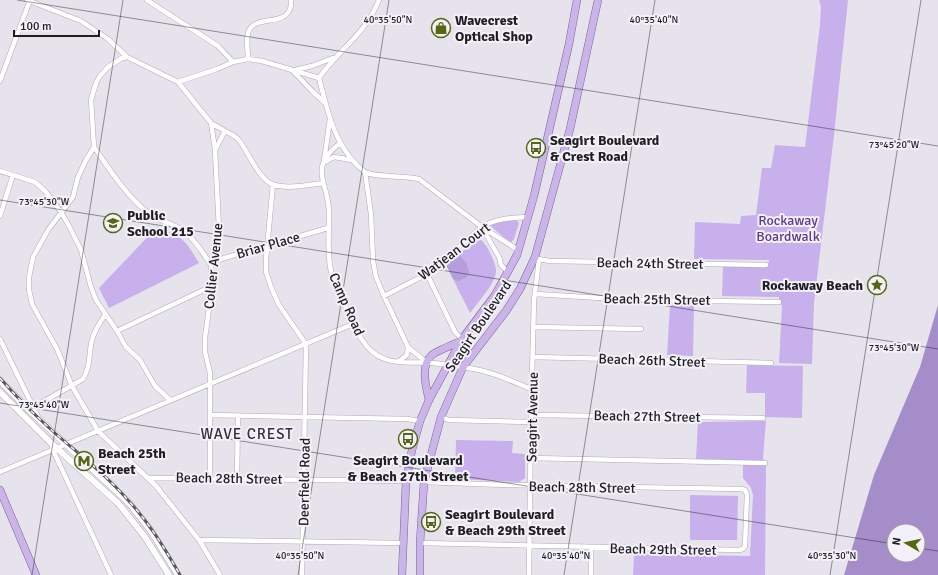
<svg xmlns="http://www.w3.org/2000/svg" width="938" height="575" viewBox="0 0 938 575" font-family="Signika,sans-serif">
<style>
.green{fill:#c7b0eb}
.forest{fill:#b69edc}
.water{fill:#a58dca;fill-rule:evenodd}
.lines{fill:none;stroke-linecap:round;stroke-linejoin:round}
.street-casing{stroke:#aeaab3;stroke-width:5.5}
.secondary-casing{stroke:#aeaab3;stroke-width:7}
.primary-casing{stroke:#786099;stroke-width:8}
.street{stroke:#fff;stroke-width:4.5}
.secondary{stroke:#fff;stroke-width:6}
.primary{stroke:#cbb5e8;stroke-width:7}
.rail-casing{stroke:#5a595e;stroke-width:3}
.rail{stroke:#f4f0fa;stroke-width:1.5;stroke-dasharray:4.5;stroke-linecap:butt}
.ticks{fill:none;stroke:#1f1e21;stroke-width:1;stroke-opacity:0.45}
.labels{text-anchor:middle;stroke-width:4;stroke-linejoin:round;paint-order:stroke}
.poi-label{font-size:14px;font-weight:bold;fill:#1f1e21;stroke:#f4f0fa;text-anchor:start}
.park-label{font-size:14px;fill:#5d3b85;stroke:#f4f0fa}
.street-label{font-size:14px;fill:#1f1e21;stroke:#f4f0fa}
.neighbourhood-label{font-size:15px;letter-spacing:1px;fill:#322f37;stroke:#f4f0fa}
.ticks-label{font-size:10px;text-anchor:middle;fill:#1f1e21;stroke:#f4f0fa;stroke-width:4;stroke-linejoin:round;paint-order:stroke}
</style>
<rect width="100%" height="100%" fill="#e7e3ed"/>
<path class="green" d="M819,0H848L834,135L814,303L812,364L779,363L782,306L779,302V297L722,296L723,267L768,266L769,260L694,259L695,222L740,224L741,216L756,215L762,168H771L775,145L805,147L820,25L821,7Z
M516,220L519,223L514,239L511,242L506,239L488,224Z
M157,227C183,237 184,238 199,263L109,308L99,288Z
M479,238C485,243 488,248 491,255C493,259 496,266 496,270C497,282 477,303 470,313L453,279L458,282L466,278V262L459,254Z
M670,305H694L693,356L667,355Z
M747,365L803,366L802,418L765,417V393H746Z
M766,421L763,457L764,461L696,459L698,422Z
M456,440L513,441L512,453L525,454V478L519,482L455,479Z
M743,464L766,465L765,575H633L634,554L750,556L753,495L751,488L743,478Z
M690,495L738,496L737,540H690Z"/>
<path class="forest" d="M459,254L466,262L469,273L466,278L458,282L453,279L446,265L448,259Z"/>
<path class="water" d="M938,305V575H844L874,475L920,367ZM894,531H918V555H894Z"/>
<g class="lines">
<g class="street-casing">
<path id="street" d="M27,0L81,21L108,39L127,57L178,82L211,123L225,131L215,150L219,229L217,249L211,265L212,286L205,338V352L210,373V478
M147,0L218,46L233,62
M127,57L122,58L108,67L100,76L96,83L91,100L94,147L86,160L78,177L73,197L48,230L33,257L29,277V290L32,304L57,349L72,386L98,431L156,486L199,540L220,575
M248,59C248,51 246,42 248,33C253,14 283,27 290,9C291,7 291,3 291,0
M295,70L312,66L333,58
M293,71L313,92L325,103
M319,78C327,109 334,143 357,165C360,168 363,171 367,173C384,178 402,175 419,179L482,227L518,250
M319,78C339,49 365,35 379,0
M0,81L30,0
M178,82L217,69L233,62L248,59L262,61L319,78
M211,123L215,149
M225,131C229,133 234,135 238,139C248,150 258,180 274,185C289,189 308,185 323,183
M340,143C305,171 331,183 329,217C329,235 327,254 331,271C333,281 338,290 342,299C351,319 362,352 385,359C400,365 417,361 433,363C450,365 467,367 483,371C500,375 516,383 531,389
M94,147C110,170 125,194 147,212C157,220 166,221 177,227C193,236 201,250 211,265L221,259L328,228
M324,161L330,119
M325,162L334,157L352,160
M0,171L35,182L46,192L61,212L69,226L81,250L91,287L96,300L117,331L126,347L140,360L155,386L170,400
M365,172L371,214L373,261L376,277L384,296L408,347L426,362
M273,184L266,259V272L271,287L279,305L306,344L302,575
M0,216L13,175
M483,229L499,257L501,265L508,272
M538,259L550,261L610,262L766,265
M427,274L455,332L462,339
M535,294L634,300L779,302
M384,296L427,274L482,227C497,218 511,218 528,217
M533,327L641,329
M117,331L212,286
M0,339L38,417
M533,357L771,363
M399,361L407,355L408,347
M29,410L83,379C90,368 89,356 91,344C93,333 99,324 105,315
M210,415L407,419L420,421
M531,415L763,418
M441,417L449,420L531,422
M52,448L111,575
M530,458L765,463
M0,472L353,324
M148,478L406,481
M237,478L238,416
M199,540L403,543
M420,543L739,550L743,549L745,546L747,494L745,490L741,489L506,485L424,482
M529,575L531,415L534,300L539,260
M591,575V548"/>
</g>
<g class="secondary-casing">
<path id="secondary" d="M0,381L29,410L129,503L151,531L178,575
M0,392L52,444L118,503L145,537L169,575"/>
</g>
<g class="primary-casing">
<path id="primary" d="M429,400C426,387 420,365 432,355C436,351 455,344 461,341
M0,490L36,575
M402,575L406,481L412,450L420,421L429,400L462,339L495,295L517,255L534,196L569,44L577,0
M420,575V543L424,482L441,417L463,367L506,311L520,289L535,257L570,129L598,0"/>
</g>
<use href="#street" class="street"/>
<use href="#secondary" class="secondary"/>
<use href="#primary" class="primary"/>
<g class="rail-casing">
<path id="rail" d="M0,378C17,398 37,417 56,434C80,455 105,474 126,498C148,521 164,547 180,575"/>
</g>
<use href="#rail" class="rail"/>
</g>
<path class="ticks" d="M17,0L938,146M0,200L938,349M0,403L894,544M918,548L938,551M32,575L123,0M298,575L389,0M564,575L655,0M830,575L921,0"/>
<defs>
<g id="shop-ring" transform="scale(1)"><circle r="9.5" fill="#f4f0fa" stroke="#546814" stroke-width="1.5"/><path d="M-5-2.5h2.3a2.7 3.5 0 0 1 5.4 0H5L5.5 6h-11ZM-1.5-2.5h3a1.5 2.3 0 0 0-3 0Z" fill="#546814"/></g>
<g id="bus-ring" transform="scale(1)"><circle r="9.5" fill="#f4f0fa" stroke="#546814" stroke-width="1.5"/><path d="M-5-6H5V4H4V6H2V4H-2V6H-4V4H-5ZM-3.5-4V0h7V-4ZM-3.5 1.2v1.5H-2V1.2ZM2 1.2v1.5H3.5V1.2Z" fill="#546814"/></g>
<g id="school-ring" transform="scale(1)"><circle r="9.5" fill="#f4f0fa" stroke="#546814" stroke-width="1.5"/><path d="M0-5L7-2L0 1L-7-2ZM-4 1L0 2.5L4 1V4Q0 6-4 4Z" fill="#546814"/></g>
<g id="sight-ring" transform="scale(1)"><circle r="9.5" fill="#f4f0fa" stroke="#546814" stroke-width="1.5"/><path d="M0-6L1.8-2.2L6-1.7L2.9 1.2L3.7 5.4L0 3.3L-3.7 5.4L-2.9 1.2L-6-1.7L-1.8-2.2Z" fill="#546814"/></g>
<g id="metro-ring" transform="scale(1)"><circle r="9.5" fill="#f4f0fa" stroke="#546814" stroke-width="1.5"/><path d="M-5.5 5V-5H-3L0 0L3-5H5.5V5H3V-.5L0 4L-3-.5V5Z" fill="#546814"/></g>
</defs>
<g fill-rule="evenodd">
<use href="#shop-ring" x="441" y="28"/>
<use href="#bus-ring" x="536" y="148"/>
<use href="#school-ring" x="113" y="223"/>
<use href="#sight-ring" x="877" y="285"/>
<use href="#bus-ring" x="408" y="439"/>
<use href="#metro-ring" x="84" y="461"/>
<use href="#bus-ring" x="431" y="522"/>
</g>
<g class="labels">
<g class="poi-label">
<text x="455" y="25">Wavecrest<tspan x="455" dy="16">Optical Shop</tspan></text>
<text x="550" y="145">Seagirt Boulevard<tspan x="550" dy="16">&amp; Crest Road</tspan></text>
<text x="127" y="220">Public<tspan x="127" dy="16">School 215</tspan></text>
<text x="863" y="290" text-anchor="end">Rockaway Beach</text>
<text x="98" y="458">Beach 25th<tspan x="98" dy="16">Street</tspan></text>
<text x="408" y="465" text-anchor="middle">Seagirt Boulevard<tspan x="408" dy="16">&amp; Beach 27th Street</tspan></text>
<text x="445" y="519">Seagirt Boulevard<tspan x="445" dy="16">&amp; Beach 29th Street</tspan></text>
</g>
<g class="park-label">
<text x="788" y="225">Rockaway<tspan x="788" dy="16">Boardwalk</tspan></text>
</g>
<g class="street-label">
<text transform="translate(268 245) rotate(-16)" y="5">Briar Place</text>
<text transform="translate(454 251) rotate(-37)" y="5">Watjean Court</text>
<text transform="translate(650 263) rotate(1)" y="5">Beach 24th Street</text>
<text transform="translate(213 266) rotate(-84)" y="5">Collier Avenue</text>
<text transform="translate(657 299) rotate(1)" y="5">Beach 25th Street</text>
<text transform="translate(347 304) rotate(66)" y="5">Camp Road</text>
<text transform="translate(478 326) rotate(-56)" y="5">Seagirt Boulevard</text>
<text transform="translate(652 360) rotate(2)" y="5">Beach 26th Street</text>
<text transform="translate(647 416) rotate(1)" y="5">Beach 27th Street</text>
<text transform="translate(532 417) rotate(-89)" y="5">Seagirt Avenue</text>
<text transform="translate(229 478) rotate(1)" y="5">Beach 28th Street</text>
<text transform="translate(304 482) rotate(-89)" y="5">Deerfield Road</text>
<text transform="translate(582 487) rotate(1)" y="5">Beach 28th Street</text>
<text transform="translate(663 549) rotate(1)" y="5">Beach 29th Street</text>
</g>
<g class="neighbourhood-label">
<text x="247" y="439">WAVE CREST</text>
</g>
</g>
<g class="ticks-label">
<text x="388" y="23">40°35'50"N</text>
<text x="654" y="23">40°35'40"N</text>
<text x="894" y="148">73°45'20"W</text>
<text x="44" y="205">73°45'30"W</text>
<text x="894" y="351">73°45'30"W</text>
<text x="44" y="408">73°45'40"W</text>
<text x="300" y="559">40°35'50"N</text>
<text x="566" y="559">40°35'40"N</text>
<text x="832" y="559">40°35'30"N</text>
</g>
<g transform="translate(906 543) rotate(279)"><circle r="19" fill="#f4f0fa" stroke="#9f9ca3"/>
<path d="M0-3L7 15L0 10L-7 15Z" fill="#546814"/>
<text y="-6" font-size="11" font-weight="bold" text-anchor="middle" fill="#1f1e21">N</text>
</g>
<path d="M14 30v6h85v-6" fill="none" stroke="#1f1e21" stroke-width="2"/>
<text x="20" y="30" font-size="12" fill="#1f1e21" stroke="#f4f0fa" stroke-width="3" paint-order="stroke">100 m</text>
</svg>
